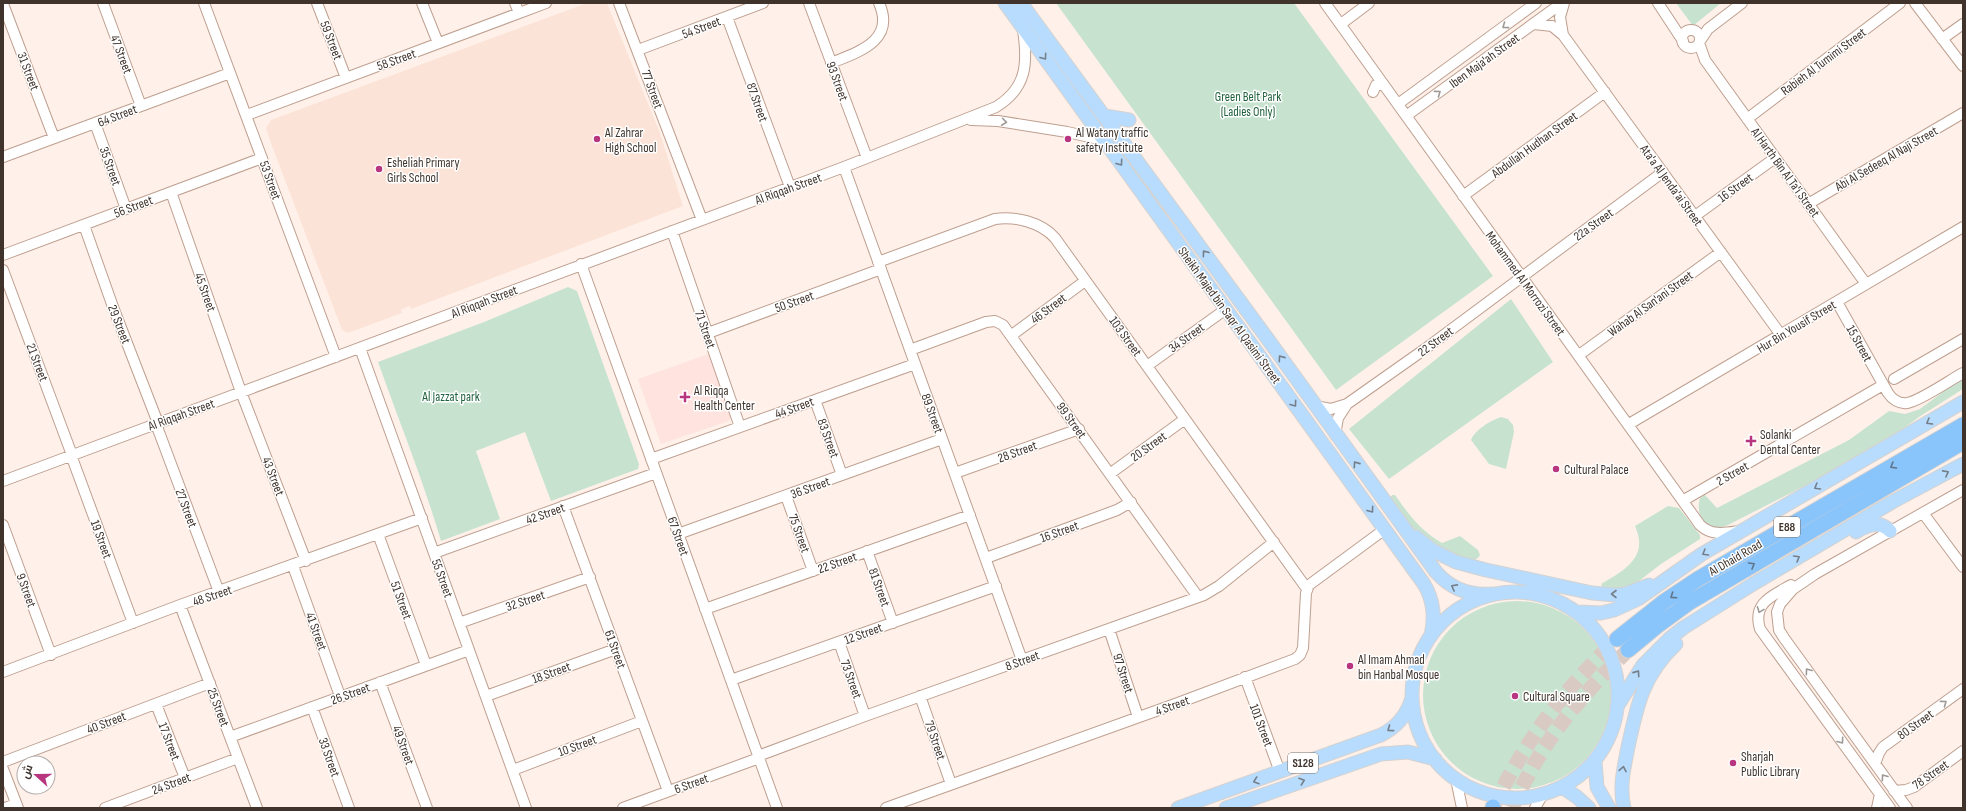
<svg xmlns="http://www.w3.org/2000/svg" width="1966" height="811" viewBox="0 0 1966 811" font-family="'Sofia Sans Condensed',Cairo,sans-serif">
<style>
.built{fill:#fce3d7}
.medical{fill:#fee3df}
.green{fill:#c7e3d0}
.lines{fill:none;stroke-linecap:round;stroke-linejoin:round}
.highway-tunnel{stroke:#d9cbc4;stroke-width:15;stroke-dasharray:15 8;stroke-linecap:butt}
.minor-casing{stroke:#be9f8f;stroke-width:12}
.major-casing{stroke:#d5d2d1;stroke-width:15}
.highway-casing{stroke:#d5d2d1;stroke-width:17}
.minor{stroke:#fff;stroke-width:10}
.major{stroke:#b8dcfd;stroke-width:13}
.highway{stroke:#89c4fb;stroke-width:15}
.oneway{stroke:#9f9996}
.oneway2{stroke:#757f8a}
.oneway3{stroke:#607489}
.poi-dot{fill:#b83680;stroke:#fff;stroke-width:1.5}
.labels{text-anchor:middle;stroke-width:3;stroke-linejoin:round;paint-order:stroke}
.shield{fill:#fff;stroke:#79706b;stroke-width:1}
.shield-label{font-size:12px;font-weight:bold;fill:#3f332c}
.street-label{font-size:13px;fill:#3f332c;stroke:#fff}
.park-label{font-size:13px;fill:#20613d;stroke:#fff}
.poi-label{font-size:13px;fill:#3f332c;stroke:#fff;text-anchor:start}
</style>
<rect width="100%" height="100%" fill="#fff1ea"/>
<path class="built" d="M587,3H607L660,133L683,206L411,309L409,306L401,310L402,313L348,333L342,330L272,146L266,128L271,120Z"/>
<path class="medical" d="M711,353L732,415L729,421L661,444L638,379Z"/>
<path class="green" d="M1056,3H1294L1493,276L1336,390Z
M1676,3H1721L1693,26Z
M568,287L577,291L639,464L638,469L551,501L525,432L476,451L500,519L441,541C423,480 399,421 378,362L484,322Z
M1511,299L1553,362L1389,479L1349,429Z
M1963,377V389L1919,417L1873,451L1728,525C1725,526 1720,528 1716,528C1701,526 1696,511 1700,498L1705,495L1717,508L1849,440L1889,411L1905,414L1920,409Z
M1501,417L1508,419L1513,425L1514,432L1506,469L1489,464L1471,440C1475,430 1491,420 1501,417Z
M1392,495H1395C1410,516 1419,529 1442,543L1460,536L1478,550L1480,555L1478,558L1471,562L1424,539L1408,525L1389,499Z
M1668,506L1679,508L1700,535V539L1661,564L1634,585L1625,589L1604,590L1601,584C1625,570 1649,557 1635,526Z
M1423 695a94 94 0 1 1 188 0a94 94 0 1 1-188 0Z"/>
<g class="lines">
<path class="highway-tunnel" d="M1493,807C1528,737 1561,693 1617,639
M1512,808C1542,741 1576,701 1628,650"/>
<g class="minor-casing">
<path id="minor" d="M103,3L141,106
M204,3L336,357
M317,3L346,78
M422,3L438,43
M515,3L519,13
M619,3L702,220
M809,3L867,158
M1325,3L1700,525C1711,536 1725,533 1739,531
M1658,3L1683,41
M1915,3L1963,66
M3,4L54,138
M727,17L790,187
M1341,24L1369,3
M1534,24L1552,26L1563,35L1781,335
M1682 39a9 9 0 1 1 18 0a9 9 0 1 1-18 0Z
M1563,35L1560,17L1564,3
M1942,39L1963,24
M1700,41L1708,29L1742,3
M1699,43L1705,60L1866,284
M638,50L763,3
M831,63C858,52 896,41 879,3
M1373,92L1376,85H1383
M1398,104L1536,3
M247,115L546,3
M1406,116L1562,3
M1747,119L1900,3
M971,120L998,121L1067,132L1103,140
M95,123L126,209
M3,157L230,73
M844,167L1022,660
M171,192L241,392L306,561
M1463,196L1605,92
M1808,204L1963,113
M1695,216L1775,158
M84,225L113,307L158,423
M672,231L740,427
M3,255L262,158
M878,262L995,219C1015,216 1041,222 1055,238L1307,589
M581,264L777,808
M3,270L72,455
M1837,302L1888,393C1892,399 1899,404 1907,403C1920,401 1950,380 1963,373
M708,333L881,269
M1012,335L1085,281
M360,348L526,808
M910,350L986,322L995,321L1003,325L1198,597
M1579,355L1721,252
M1147,366L1226,309
M1894,379L1963,339
M815,400L842,475
M1315,406L1331,409L1347,404L1425,349L1663,172
M156,424L219,592
M1629,424L1963,227
M1335,435L1338,418L1347,404
M71,455L133,623
M651,459L915,364
M955,473L1079,429
M1111,473L1185,419
M3,481L844,167L996,107C1027,88 1028,63 1023,30
M786,496L813,571
M1684,500L1883,385
M563,506L668,791
M1923,513L1963,567
M3,525L51,655
M378,534L426,665
M678,534L942,439
M867,551L893,623
M434,553L656,473
M986,558L1117,510L1131,502
M293,566L340,696
M1791,585C1772,596 1752,603 1760,629L1890,808
M180,605L257,808
M705,609L970,515
M459,623L590,577
M1109,629L1138,717
M839,642L865,716
M3,672L180,605L422,518
M1245,677L1280,772
M731,680L996,586
M380,682L427,808
M486,696L616,649
M920,696L951,784
M156,704L185,778
M312,707L349,808
M230,737L469,650
M758,756L865,716L1204,595L1219,586L1274,542
M3,762L210,683
M1875,764L1879,753L1883,747L1963,689
M3,769L18,808
M513,770L642,721
M1456,779L1462,808
M1894,791L1906,790L1914,787L1963,751
M5,808L16,804
M105,808L238,758
M623,808L759,758
M886,808L1178,703L1295,659L1300,655L1303,648L1306,593L1309,585L1385,529
M1535,808L1543,794
M1877,808L1880,794
M1907,808L1784,638L1779,630L1777,612L1780,604L1793,589L1815,574L1963,490"/>
</g>
<g class="major-casing">
<path id="major" d="M1005,3L1424,584C1434,601 1435,617 1431,636
M1021,3L1264,334L1436,572C1451,589 1469,596 1492,594
M1105,116L1129,120
M1856,532C1867,525 1880,520 1890,531
M1416,537L1432,550L1456,562L1486,570L1592,593L1616,595L1625,594L1649,585
M1412 695a103 103 0 1 1 206 0a103 103 0 1 1-206 0Z
M1578,612L1601,613L1614,610L1638,599L1702,554L1963,402
M1618,705L1643,665L1669,639L1683,628L1753,584L1894,501L1963,464
M1595,761L1597,787L1609,808
M1562,787L1577,797L1589,808
M1178,808L1381,735C1397,727 1407,715 1412,698
M1226,808L1381,754L1408,752L1435,759
M1624,808C1619,787 1624,768 1628,747C1637,705 1643,675 1676,644"/>
</g>
<g class="highway-casing">
<path id="highway" d="M1617,639L1665,601L1698,579L1963,425
M1628,650L1657,626L1690,602L1963,442
M1493,808V807"/>
</g>
<use href="#minor" class="minor"/>
<use href="#major" class="major"/>
<use href="#highway" class="highway"/>
</g>
<defs><path id="oneway-chevron" d="M-2-3.5L2.5 0L-2 3.5" fill="none" stroke-width="1.6" stroke-linecap="round" stroke-linejoin="round"/></defs>
<g class="oneway">
<use href="#oneway-chevron" transform="translate(1505 26) rotate(144)"/>
<use href="#oneway-chevron" transform="translate(1438 93) rotate(-36)"/>
<use href="#oneway-chevron" transform="translate(1004 122) rotate(8)"/>
<use href="#oneway-chevron" transform="translate(1760 610) rotate(111)"/>
<use href="#oneway-chevron" transform="translate(1808 671) rotate(-126)"/>
<use href="#oneway-chevron" transform="translate(1944 703) rotate(-36)"/>
<use href="#oneway-chevron" transform="translate(1841 741) rotate(54)"/>
<use href="#oneway-chevron" transform="translate(1884 777) rotate(-126)"/>
</g>
<g class="oneway2">
<use href="#oneway-chevron" transform="translate(1044 57) rotate(54)"/>
<use href="#oneway-chevron" transform="translate(1120 163) rotate(54)"/>
<use href="#oneway-chevron" transform="translate(1205 253) rotate(-126)"/>
<use href="#oneway-chevron" transform="translate(1281 358) rotate(-125)"/>
<use href="#oneway-chevron" transform="translate(1294 404) rotate(54)"/>
<use href="#oneway-chevron" transform="translate(1929 422) rotate(150)"/>
<use href="#oneway-chevron" transform="translate(1356 464) rotate(-125)"/>
<use href="#oneway-chevron" transform="translate(1946 473) rotate(-28)"/>
<use href="#oneway-chevron" transform="translate(1817 487) rotate(149)"/>
<use href="#oneway-chevron" transform="translate(1371 510) rotate(54)"/>
<use href="#oneway-chevron" transform="translate(1705 553) rotate(150)"/>
<use href="#oneway-chevron" transform="translate(1797 558) rotate(-30)"/>
<use href="#oneway-chevron" transform="translate(1454 587) rotate(-152)"/>
<use href="#oneway-chevron" transform="translate(1614 594) rotate(-180)"/>
<use href="#oneway-chevron" transform="translate(1637 673) rotate(-55)"/>
<use href="#oneway-chevron" transform="translate(1390 729) rotate(144)"/>
<use href="#oneway-chevron" transform="translate(1623 769) rotate(-79)"/>
<use href="#oneway-chevron" transform="translate(1256 781) rotate(161)"/>
<use href="#oneway-chevron" transform="translate(1302 781) rotate(-19)"/>
</g>
<g class="oneway3">
<use href="#oneway-chevron" transform="translate(1893 466) rotate(150)"/>
<use href="#oneway-chevron" transform="translate(1752 565) rotate(-30)"/>
<use href="#oneway-chevron" transform="translate(1673 596) rotate(146)"/>
</g>
<g class="poi-dot">
<circle cx="597" cy="139" r="4"/>
<circle cx="1068" cy="139" r="4"/>
<circle cx="379" cy="169" r="4"/>
<path d="M683 391h4v4h4v4h-4v4h-4v-4h-4v-4h4z"/>
<path d="M1749 435h4v4h4v4h-4v4h-4v-4h-4v-4h4z"/>
<circle cx="1556" cy="469" r="4"/>
<circle cx="1350" cy="666" r="4"/>
<circle cx="1515" cy="696" r="4"/>
<circle cx="1733" cy="763" r="4"/>
</g>
<g class="labels">
<g class="shield">
<rect x="1774" y="517" width="26" height="20" rx="3"/>
<rect x="1288" y="753" width="30" height="20" rx="3"/>
</g>
<g class="shield-label">
<text x="1787" y="531">E88</text>
<text x="1303" y="767">S128</text>
</g>
<g class="street-label">
<text transform="translate(701 27) rotate(-21)" y="5">54 Street</text>
<text transform="translate(332 40) rotate(69)" y="5">59 Street</text>
<text transform="translate(122 54) rotate(69)" y="5">47 Street</text>
<text transform="translate(396 59) rotate(-20)" y="5">58 Street</text>
<text transform="translate(1484 60) rotate(-36)" y="5">Iben Maja'ah Street</text>
<text transform="translate(1823 61) rotate(-37)" y="5">Rabieh Al Tumimi Street</text>
<text transform="translate(29 71) rotate(69)" y="5">31 Street</text>
<text transform="translate(838 81) rotate(70)" y="5">93 Street</text>
<text transform="translate(653 89) rotate(70)" y="5">77 Street</text>
<text transform="translate(758 102) rotate(70)" y="5">87 Street</text>
<text transform="translate(117 115) rotate(-21)" y="5">64 Street</text>
<text transform="translate(1534 144) rotate(-36)" y="5">Abdullah Hudhan Street</text>
<text transform="translate(1886 158) rotate(-30)" y="5">Abi Al Sedeeq Al Naji Street</text>
<text transform="translate(111 166) rotate(70)" y="5">35 Street</text>
<text transform="translate(1786 172) rotate(54)" y="5">Al Harth Bin Al Ta'i Street</text>
<text transform="translate(271 180) rotate(70)" y="5">53 Street</text>
<text transform="translate(1672 185) rotate(54)" y="5">Ata'a Al Jenda'ai Street</text>
<text transform="translate(1735 187) rotate(-36)" y="5">16 Street</text>
<text transform="translate(788 188) rotate(-20)" y="5">Al Riqqah Street</text>
<text transform="translate(133 206) rotate(-21)" y="5">56 Street</text>
<text transform="translate(1593 224) rotate(-36)" y="5">22a Street</text>
<text transform="translate(1526 283) rotate(54)" y="5">Mohammed Al Morrozi Street</text>
<text transform="translate(206 292) rotate(70)" y="5">45 Street</text>
<text transform="translate(484 301) rotate(-21)" y="5">Al Riqqah Street</text>
<text transform="translate(794 301) rotate(-20)" y="5">50 Street</text>
<text transform="translate(1650 303) rotate(-36)" y="5">Wahab Al San'ani Street</text>
<text transform="translate(1048 308) rotate(-37)" y="5">46 Street</text>
<text transform="translate(1230 315) rotate(54)" y="5">Sheikh Majed bin Saqr Al Qasimi Street</text>
<text transform="translate(120 324) rotate(68)" y="5">29 Street</text>
<text transform="translate(1796 326) rotate(-31)" y="5">Hur Bin Yousif Street</text>
<text transform="translate(706 329) rotate(71)" y="5">71 Street</text>
<text transform="translate(1126 336) rotate(54)" y="5">103 Street</text>
<text transform="translate(1186 337) rotate(-36)" y="5">34 Street</text>
<text transform="translate(1435 341) rotate(-37)" y="5">22 Street</text>
<text transform="translate(1860 343) rotate(61)" y="5">15 Street</text>
<text transform="translate(38 362) rotate(69)" y="5">21 Street</text>
<text transform="translate(794 407) rotate(-20)" y="5">44 Street</text>
<text transform="translate(933 413) rotate(70)" y="5">89 Street</text>
<text transform="translate(181 414) rotate(-20)" y="5">Al Riqqah Street</text>
<text transform="translate(1072 420) rotate(54)" y="5">99 Street</text>
<text transform="translate(829 438) rotate(70)" y="5">83 Street</text>
<text transform="translate(1148 446) rotate(-36)" y="5">20 Street</text>
<text transform="translate(1017 451) rotate(-20)" y="5">28 Street</text>
<text transform="translate(1732 473) rotate(-30)" y="5">2 Street</text>
<text transform="translate(274 476) rotate(69)" y="5">43 Street</text>
<text transform="translate(810 487) rotate(-20)" y="5">36 Street</text>
<text transform="translate(187 508) rotate(69)" y="5">27 Street</text>
<text transform="translate(545 513) rotate(-20)" y="5">42 Street</text>
<text transform="translate(1059 531) rotate(-20)" y="5">16 Street</text>
<text transform="translate(800 533) rotate(70)" y="5">75 Street</text>
<text transform="translate(679 536) rotate(70)" y="5">67 Street</text>
<text transform="translate(102 539) rotate(70)" y="5">19 Street</text>
<text transform="translate(1735 557) rotate(-30)" y="5">Al Dhaid Road</text>
<text transform="translate(837 562) rotate(-20)" y="5">22 Street</text>
<text transform="translate(443 578) rotate(70)" y="5">55 Street</text>
<text transform="translate(880 587) rotate(70)" y="5">81 Street</text>
<text transform="translate(27 590) rotate(70)" y="5">9 Street</text>
<text transform="translate(212 595) rotate(-19)" y="5">48 Street</text>
<text transform="translate(402 600) rotate(70)" y="5">51 Street</text>
<text transform="translate(525 600) rotate(-19)" y="5">32 Street</text>
<text transform="translate(317 631) rotate(70)" y="5">41 Street</text>
<text transform="translate(863 633) rotate(-20)" y="5">12 Street</text>
<text transform="translate(616 649) rotate(70)" y="5">61 Street</text>
<text transform="translate(1022 660) rotate(-20)" y="5">8 Street</text>
<text transform="translate(551 672) rotate(-20)" y="5">18 Street</text>
<text transform="translate(1124 673) rotate(72)" y="5">97 Street</text>
<text transform="translate(852 679) rotate(70)" y="5">73 Street</text>
<text transform="translate(350 693) rotate(-20)" y="5">26 Street</text>
<text transform="translate(1172 705) rotate(-20)" y="5">4 Street</text>
<text transform="translate(219 707) rotate(69)" y="5">25 Street</text>
<text transform="translate(106 722) rotate(-21)" y="5">40 Street</text>
<text transform="translate(1915 724) rotate(-36)" y="5">80 Street</text>
<text transform="translate(1262 725) rotate(69)" y="5">101 Street</text>
<text transform="translate(936 740) rotate(71)" y="5">79 Street</text>
<text transform="translate(170 741) rotate(69)" y="5">17 Street</text>
<text transform="translate(404 745) rotate(70)" y="5">49 Street</text>
<text transform="translate(577 745) rotate(-20)" y="5">10 Street</text>
<text transform="translate(330 757) rotate(70)" y="5">33 Street</text>
<text transform="translate(1930 774) rotate(-35)" y="5">78 Street</text>
<text transform="translate(171 783) rotate(-21)" y="5">24 Street</text>
<text transform="translate(691 783) rotate(-20)" y="5">6 Street</text>
</g>
<g class="park-label">
<text x="1248" y="101">Green Belt Park<tspan x="1248" dy="15">(Ladies Only)</tspan></text>
<text x="451" y="401">Al Jazzat park</text>
</g>
<g class="poi-label">
<text x="605" y="137">Al Zahrar<tspan x="605" dy="15">High School</tspan></text>
<text x="1076" y="137">Al Watany traffic<tspan x="1076" dy="15">safety Institute</tspan></text>
<text x="387" y="167">Esheliah Primary<tspan x="387" dy="15">Girls School</tspan></text>
<text x="694" y="395">Al Riqqa<tspan x="694" dy="15">Health Center</tspan></text>
<text x="1760" y="439">Solanki<tspan x="1760" dy="15">Dental Center</tspan></text>
<text x="1564" y="474">Cultural Palace</text>
<text x="1358" y="664">Al Imam Ahmad<tspan x="1358" dy="15">bin Hanbal Mosque</tspan></text>
<text x="1523" y="701">Cultural Square</text>
<text x="1741" y="761">Sharjah<tspan x="1741" dy="15">Public Library</tspan></text>
</g>
</g>
<rect width="1966" height="811" fill="none" stroke="#3f332c" stroke-width="8"/>
<g transform="translate(36 775) rotate(291)"><circle r="19" fill="#ffffff" stroke="#b2adab"/>
<path d="M0-3L7 15L0 10L-7 15Z" fill="#b83680"/>
<text y="-6" font-size="11" font-weight="bold" text-anchor="middle" fill="#3f332c">ش</text>
</g>
</svg>
